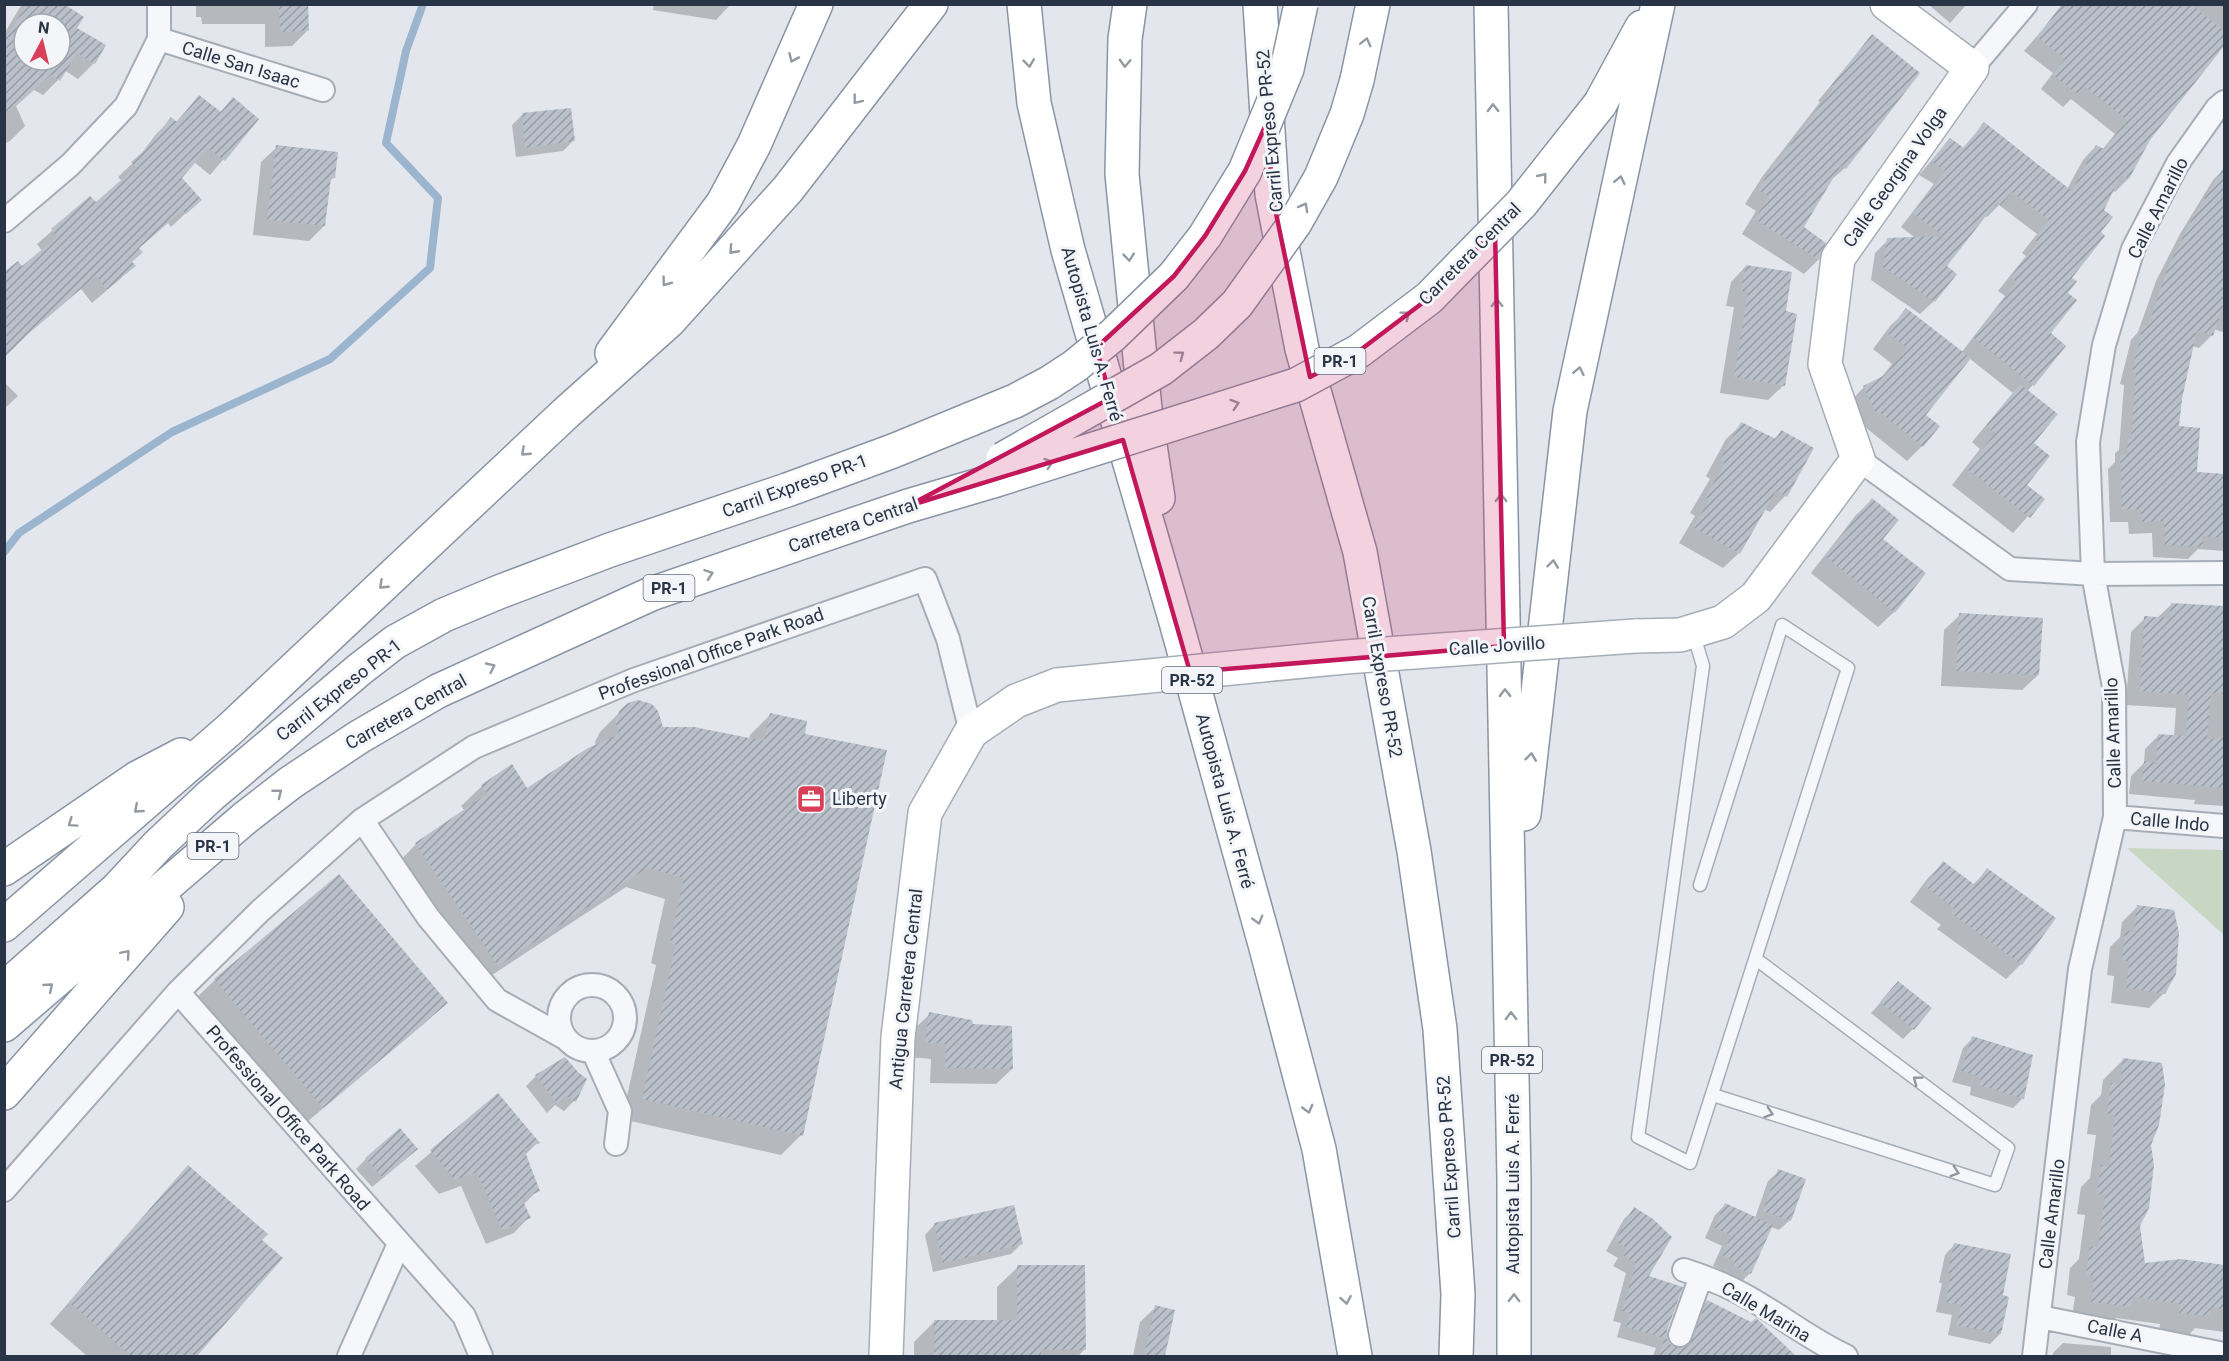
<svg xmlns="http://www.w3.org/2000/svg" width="2229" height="1361" viewBox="0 0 2229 1361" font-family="Roboto,sans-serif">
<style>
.green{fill:#c8d7c3}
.shadow{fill:#0003;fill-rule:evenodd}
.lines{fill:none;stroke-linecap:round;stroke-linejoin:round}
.stream{stroke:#9bb5cf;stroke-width:8}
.building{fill:url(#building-hatch);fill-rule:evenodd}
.lane-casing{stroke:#a7adb7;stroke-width:15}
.street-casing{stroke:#a7adb7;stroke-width:26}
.secondary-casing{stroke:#a7adb7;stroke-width:36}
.highway-casing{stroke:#8994a4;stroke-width:36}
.lane{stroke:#f6f7fa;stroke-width:12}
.street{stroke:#f6f7fa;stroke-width:22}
.secondary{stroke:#fff;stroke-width:33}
.highway{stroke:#fff;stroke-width:33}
.secondary-bridge-casing{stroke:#a7adb7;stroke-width:36;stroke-linecap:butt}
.highway-bridge-casing{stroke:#8994a4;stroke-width:36;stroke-linecap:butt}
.secondary-bridge{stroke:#fff;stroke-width:33}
.highway-bridge{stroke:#fff;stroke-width:33}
.oneway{stroke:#949aa2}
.oneway2{stroke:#9096a0}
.marked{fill:#c2185b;fill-opacity:0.2;stroke:#c2185b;stroke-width:4.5;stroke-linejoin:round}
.labels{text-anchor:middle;stroke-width:6;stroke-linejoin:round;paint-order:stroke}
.shield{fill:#f3f5f9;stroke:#666e7c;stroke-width:1.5}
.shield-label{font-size:16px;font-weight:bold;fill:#293446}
.street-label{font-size:18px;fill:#293446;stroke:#f3f5f9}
.poi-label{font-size:18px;fill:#293446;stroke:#f3f5f9;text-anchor:start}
</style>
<defs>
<pattern id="building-hatch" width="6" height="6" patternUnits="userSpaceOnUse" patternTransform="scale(1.5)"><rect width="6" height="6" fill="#b9c0ca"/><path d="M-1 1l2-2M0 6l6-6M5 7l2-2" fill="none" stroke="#969da6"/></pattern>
</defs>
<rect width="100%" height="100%" fill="#e3e6ec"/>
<path class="green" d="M2127,848L2224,850V935Z"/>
<path class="shadow" d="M22,4H61L75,28L104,46L94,63L78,79L64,70L58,80L43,95L34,90L16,106L25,126L10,141L4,144V34ZM24,24H60V60H24Z
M196,4H299L307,31L292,46L265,47V24H202L201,17H196Z
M654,4H731L716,20L653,10Z
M1928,4H1967L1950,23Z
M2074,4H2224V44L2148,139L2128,179L2115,192L2112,190L2102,210L2099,233L2070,278L2048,334L2033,385L2027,391L2032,443L2025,485L2043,499L2013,533L1952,485L1980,449L1972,442L2013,393L1969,358L1924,416L1922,446L1907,461L1865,427L1862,429L1849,403L1864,387L1880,379L1892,364L1873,349L1891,325L1907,310L1961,353L2005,296L1998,291L2026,256L2022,253L2037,234L1999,205L1987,217L1984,216L1945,266L1934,301L1920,314L1871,280L1875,253L1888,240L1917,239L1901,227L1934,184L1919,175L1937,154L1950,140L1962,149L1984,124L2067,189L2083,160L2096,146L2102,150L2115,134L2071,99L2063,107L2041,89L2053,73L2024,51L2056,14Z
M1873,37L1845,168L1830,181L1802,228L1824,243L1818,260L1804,274L1742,234L1756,211L1745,204L1762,177L1820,102L1818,101L1859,51Z
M199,97L219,113L233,99L257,120L210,175L194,162L180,178L200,200L171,227L168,223L138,249L130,262L134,266L119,280L92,303L81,289L15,345L22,268L42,251L37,244L90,198L96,204L122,181L118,177L138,158L157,133L172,119L176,122Z
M522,115L573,141L563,151L516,157L512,125Z
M277,147L333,178L329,182L324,226L309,241L253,235L261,162Z
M2224,169V329L2222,332L2214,329L2212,335L2199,348L2192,346L2180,399L2177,427L2195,473L2224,475V551L2198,549L2188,559L2153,557L2152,533L2129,534L2128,522H2110L2108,469L2115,462V453L2119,450L2124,385L2120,384L2131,340L2138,332L2156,281L2180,234L2213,180Z
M1746,266L1784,313V385L1768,400L1720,393L1734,307L1726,306L1731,282Z
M4,382L18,396L4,409Z
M1742,424L1774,439L1782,431L1812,448L1785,496L1770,512L1764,509L1739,553L1723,568L1679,543L1695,516L1690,513L1710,479L1706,476L1726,439Z
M1872,500L1894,612L1878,627L1811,573L1856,515Z
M2172,604L2224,608V806L2194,804L2195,800L2129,794L2131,776L2144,763L2145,749L2159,735L2174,737L2176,708L2126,705L2131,632L2145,618H2157Z
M1960,615L2038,675L2022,690L1941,686L1944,630Z
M621,711L662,728L749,740L750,735L770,715L803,735L801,1135L781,1155L622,1119L656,965L651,963L665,899L626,887L477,985L396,865L416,844L465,811L461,806L482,786L527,790L596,746L595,742L600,732Z
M1943,863L1973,885L1987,870L2021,964L2006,979L1937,929L1941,925L1910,902L1928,878Z
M339,877L446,1003L425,1023L301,1127L194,1000L215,980Z
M2137,907L2164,993L2149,1008L2111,1003L2114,976L2107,975L2110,947L2120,937L2122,922Z
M1898,983L1913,1029L1903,1039L1871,1013Z
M930,1014L1012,1069L996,1084L930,1083L931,1059L910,1057L914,1029Z
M1973,1038L2023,1098L2013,1108L1970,1095L1971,1087L1952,1082L1963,1048Z
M564,1059L577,1074L574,1101L564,1111L555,1105L547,1113L526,1086L536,1076Z
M2123,1060L2149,1145L2139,1226L2143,1265L2220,1266L2224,1268V1332L2195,1328L2188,1336L2159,1333L2160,1324L2116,1318L2108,1326L2071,1322L2075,1297L2067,1295L2070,1268L2079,1259L2085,1215L2077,1214L2081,1187L2090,1178L2096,1135L2087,1134L2091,1105L2101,1095L2103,1080Z
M498,1095L538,1142L524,1156L538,1190L523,1205L529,1217L514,1233L486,1244L461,1186L439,1194L415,1166Z
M366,1159H406L372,1187L356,1169Z
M188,1167L260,1240L280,1258L195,1356H87L50,1324L168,1188Z
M1779,1171L1790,1220L1779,1230L1771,1227L1750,1273L1740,1283L1724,1276L1725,1272L1713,1266L1722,1246L1705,1238L1715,1215L1726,1204L1755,1218L1768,1181Z
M1634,1209L1646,1277L1666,1330L1665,1338L1669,1345L1682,1350L1697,1311L1707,1301L1789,1352L1784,1356H1653L1656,1348L1617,1337L1621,1323L1613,1321L1626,1273L1613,1266L1618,1258L1606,1251L1624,1219Z
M935,1224L1021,1244L1011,1254L933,1272L925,1235Z
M1955,1244L2001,1297L2000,1334L1990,1344L1948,1335L1952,1315L1936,1312L1942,1283H1939L1945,1255Z
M1018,1267L1084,1350L1078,1356H914V1342L934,1322H997V1287Z
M1156,1307L1173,1311L1164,1356H1133L1140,1322Z
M2063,1343L2111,1347V1356H2053V1353Z"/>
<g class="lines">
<path class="stream" d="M4,552L19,533L172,432L330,359L430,268L438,198L386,143L406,51L423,4"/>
</g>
<path class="building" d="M27,4H64L84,17L77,28L106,45L95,64L77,53L60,81L51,75L4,115V41ZM24,24H60V60H24Z
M279,4H308L309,31L280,32Z
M2062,4H2191L2224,31V46L2150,140L2129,179L2121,175L2104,210L2113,217L2101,232L2105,236L2072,278L2077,281L2068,293L2077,300L2051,333L2066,346L2034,386L1974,338L2017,282L2010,277L2038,242L2034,239L2049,220L2012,192L2001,205L1997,202L1947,266L1957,274L1935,302L1883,267L1887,238L1943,236L1913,213L1946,171L1931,161L1950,138L1964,148L1984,122L2072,191L2096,145L2104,149L2127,120L2084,86L2078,94L2053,75L2065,59L2037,37Z
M1872,34L1920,73L1846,169L1841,165L1804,227L1826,243L1819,260L1755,219L1769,196L1758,190L1776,161H1778L1833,88L1831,86Z
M199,95L221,112L233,97L259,119L225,161L208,148L182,178L202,200L186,214L183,210L139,248L143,252L132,262L136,266L107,289L96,276L31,331L4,358V272L18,261L22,266L57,237L51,229L90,196L96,202L136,167L131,162L147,148L171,117L177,122Z
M571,108L575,141L525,148L522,113Z
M276,145L338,152L335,178H331L325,226L267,220Z
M2224,167V304L2213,336L2197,330L2182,399L2179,426L2200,428L2197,472L2224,474V538L2203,536V547L2165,545L2164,521L2141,522V510L2122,509L2120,454L2127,455L2128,439H2131L2136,373L2132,372L2143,325L2148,326L2168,267L2192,219Z
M1746,265L1792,272L1786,311L1797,314L1785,386L1734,377L1748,292L1741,291Z
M1906,308L1971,358L1926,415L1940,426L1923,447L1881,413L1877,415L1863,386L1885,375L1907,348L1887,333Z
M2020,384L2058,414L2034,443L2050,456L2027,485L2045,499L2030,518L1967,469L1995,433L1986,426Z
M1741,422L1776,439L1781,430L1814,448L1787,497L1776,491L1740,554L1693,527L1709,500L1705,497L1725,463L1720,460Z
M1872,498L1899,520L1883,539L1926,573L1895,613L1825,556Z
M2171,603L2224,606V694L2211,693L2207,739L2224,738V788L2142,781L2144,761L2156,762L2158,734L2186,736L2189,695L2140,691L2144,616L2170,618Z
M1959,613L2043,618L2039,675L1956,671Z
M638,700L652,704L658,711L663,727H694L764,741L770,713L807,721L805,734L887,750L803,1136L642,1099L676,944L670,943L684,878L647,868L498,966L415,843L487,794L481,785L512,764L527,788L588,748L619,734L615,721L620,710L628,703Z
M1943,861L1975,885L1987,868L2056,918L2022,965L1951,913L1955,909L1925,886Z
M339,874L448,1003L323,1108L214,979Z
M2137,905L2174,910L2179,933L2176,974L2165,994L2126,988L2129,961L2122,960L2125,930L2134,932Z
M1898,981L1932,1008L1914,1030L1880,1002Z
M929,1012L972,1020L973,1024L1012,1026L1013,1069L945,1068L946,1044L925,1042Z
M1972,1036L2033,1055L2024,1099L1979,1085L1981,1077L1961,1071Z
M565,1057L578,1072L587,1079L576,1102L565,1095L558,1104L535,1075Z
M2123,1058L2162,1063L2165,1085L2159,1125L2151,1145L2154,1165L2149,1208L2140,1226L2145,1263L2181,1259L2224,1265V1310L2211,1308L2210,1316L2179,1313L2180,1304L2134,1297L2130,1307L2091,1302L2094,1276L2086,1275L2090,1246L2098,1247L2105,1195L2097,1194L2101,1165L2109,1166L2115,1115L2107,1114L2111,1083L2120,1084Z
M498,1093L540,1143L524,1149L540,1191L522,1199L531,1218L502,1230L477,1172L455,1180L430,1150Z
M400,1128L418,1149L383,1178L365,1158Z
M188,1165L268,1234L262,1240L283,1258L197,1356H131L69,1302Z
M1778,1169L1806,1179L1791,1221L1763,1211Z
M1725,1203L1773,1225L1751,1274L1733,1265L1735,1261L1722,1255L1731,1235L1714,1228Z
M1014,1205L1023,1244L943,1263L934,1223Z
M1634,1207L1653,1219L1672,1237L1649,1276L1683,1287L1667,1330V1338L1670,1344L1682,1348L1689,1345L1707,1300L1751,1322L1756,1318L1796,1356H1658L1665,1338L1626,1327L1630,1313L1622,1311L1636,1263L1622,1255L1627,1248L1615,1241Z
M1954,1243L2011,1254L2003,1295L2009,1297L2001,1334L1957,1325L1961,1305L1946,1302L1951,1273H1948Z
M1017,1265H1085L1086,1350H1041V1356H934V1320H1017Z
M1155,1305L1175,1310L1165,1356H1144Z"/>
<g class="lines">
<g class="lane-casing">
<path id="lane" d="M1693,632L1703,666L1638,1137L1690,1163L1848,668L1782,625L1700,885
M1713,1095L1995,1185L2008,1148L1756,959"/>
</g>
<g class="street-casing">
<path id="street" d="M159,39L323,90
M1972,68L2026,4
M4,221L70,165L126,106L159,39V4
M1858,459L2010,569L2093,574L2224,573
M2115,817L2224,826
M362,820L428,917L497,1000L565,1038
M559 1018a33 33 0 1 1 66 0a33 33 0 1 1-66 0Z
M178,992L464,1316L481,1356
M593,1051L620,1111L616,1144
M4,1190L178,992L260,911L362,820L474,747L634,680L925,579L948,639L971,732
M1684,1270C1699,1275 1714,1280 1728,1287C1770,1306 1804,1337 1846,1356
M2040,1317L2224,1354
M1680,1335L1701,1276
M349,1356L399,1244
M2034,1356L2080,969L2115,817L2114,687L2093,574L2088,442L2104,345L2133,249L2178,163L2217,108L2224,102"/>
</g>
<g class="secondary-casing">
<path id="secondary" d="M1635,636L1680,635L1723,622L1756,597L1858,459L1825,364L1838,258L1972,68L1887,4
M886,1356L898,1037L925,813L971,732L1016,701L1057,685"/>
</g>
<g class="highway-casing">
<path id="highway" d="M1024,4L1034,103L1068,250L1176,622L1265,944L1319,1149L1355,1356
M1130,4L1125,39L1122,174L1146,419L1158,498
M1260,4L1272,194L1302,349L1360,552L1414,851L1440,1029L1458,1294L1456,1356
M1491,4L1514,1179V1356
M1357,80L1373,4
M1600,104L1642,27
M612,353L723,203L754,145L816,4
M1524,814L1570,411L1658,4
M4,869L137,778L181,755
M4,925L230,729L567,412L669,321L788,189L931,4
M4,989L117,889L158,845L210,796L360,669L395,642L444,615L499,592L610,550L787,490L893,451L971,419
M4,1025L245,818L290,783L359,737L438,691L651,594L908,506L993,481
M4,1093L167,907"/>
</g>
<use href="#lane" class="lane"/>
<use href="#street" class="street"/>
<use href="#secondary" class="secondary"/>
<use href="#highway" class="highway"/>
<g class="secondary-bridge-casing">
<path id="secondary-bridge" d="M1057,685L1345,657L1635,636"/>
</g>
<g class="highway-bridge-casing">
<path id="highway-bridge" d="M971,419L1015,401L1049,383L1075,366L1113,335L1174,276L1205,236L1245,171L1287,69L1301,4
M1003,459L1161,369L1206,334L1237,304L1295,223L1321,177L1347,114L1357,80
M993,481L1296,385L1359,351L1429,298L1521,204L1600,104"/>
</g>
<use href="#secondary-bridge" class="secondary-bridge"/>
<use href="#highway-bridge" class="highway-bridge"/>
</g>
<defs><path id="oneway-chevron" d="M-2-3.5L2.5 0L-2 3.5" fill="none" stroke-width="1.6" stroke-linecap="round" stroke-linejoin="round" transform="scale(1.5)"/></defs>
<g class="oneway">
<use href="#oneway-chevron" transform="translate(1366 42) rotate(-76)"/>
<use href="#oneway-chevron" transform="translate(793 58) rotate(114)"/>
<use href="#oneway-chevron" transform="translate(1029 63) rotate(83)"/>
<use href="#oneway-chevron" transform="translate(1125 63) rotate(92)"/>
<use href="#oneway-chevron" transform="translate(857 100) rotate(128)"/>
<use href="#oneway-chevron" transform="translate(1493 108) rotate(-91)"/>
<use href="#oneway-chevron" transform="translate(1543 177) rotate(-51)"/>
<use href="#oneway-chevron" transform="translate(1620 180) rotate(-78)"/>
<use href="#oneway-chevron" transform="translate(1304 207) rotate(-61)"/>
<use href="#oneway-chevron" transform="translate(733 250) rotate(132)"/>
<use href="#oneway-chevron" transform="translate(1129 257) rotate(84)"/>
<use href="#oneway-chevron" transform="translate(666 282) rotate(127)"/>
<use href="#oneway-chevron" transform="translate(1497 303) rotate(-91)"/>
<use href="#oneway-chevron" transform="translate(1406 315) rotate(-37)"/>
<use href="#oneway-chevron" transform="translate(1180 355) rotate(-37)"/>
<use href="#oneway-chevron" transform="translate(1579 371) rotate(-78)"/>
<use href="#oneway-chevron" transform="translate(1235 404) rotate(-18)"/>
<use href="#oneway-chevron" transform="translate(525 452) rotate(137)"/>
<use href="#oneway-chevron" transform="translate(1049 463) rotate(-18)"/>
<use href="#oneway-chevron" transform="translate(1501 498) rotate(-91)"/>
<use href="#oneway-chevron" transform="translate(1553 564) rotate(-83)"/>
<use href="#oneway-chevron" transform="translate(709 574) rotate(-19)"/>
<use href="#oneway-chevron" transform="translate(383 585) rotate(137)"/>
<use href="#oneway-chevron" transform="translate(491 667) rotate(-25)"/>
<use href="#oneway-chevron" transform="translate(1505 693) rotate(-91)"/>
<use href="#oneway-chevron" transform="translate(1531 757) rotate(-83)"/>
<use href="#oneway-chevron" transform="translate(278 793) rotate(-38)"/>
<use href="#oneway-chevron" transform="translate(138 809) rotate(139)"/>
<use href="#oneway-chevron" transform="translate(72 823) rotate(145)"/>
<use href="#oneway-chevron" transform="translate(1258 920) rotate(74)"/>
<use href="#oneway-chevron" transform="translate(126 954) rotate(-49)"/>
<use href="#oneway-chevron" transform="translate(49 987) rotate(-41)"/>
<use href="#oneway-chevron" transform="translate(1511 1016) rotate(-91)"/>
<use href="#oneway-chevron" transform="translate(1308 1109) rotate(75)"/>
<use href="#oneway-chevron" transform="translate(1514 1298) rotate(-90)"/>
<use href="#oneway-chevron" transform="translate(1346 1300) rotate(80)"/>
</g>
<g class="oneway2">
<use href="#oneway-chevron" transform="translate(1917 1080) rotate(-143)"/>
<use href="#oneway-chevron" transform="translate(1769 1113) rotate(18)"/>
<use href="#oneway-chevron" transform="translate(1955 1172) rotate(18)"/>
</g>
<path class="marked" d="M1268,120L1272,194L1310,377L1359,351L1429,298L1495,230L1504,646L1190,672L1123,440L908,506L1111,398L1096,348L1174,276L1205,236L1245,171Z"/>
<defs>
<g id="office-square" transform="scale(1.5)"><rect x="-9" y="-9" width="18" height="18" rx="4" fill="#da3f59" stroke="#f3f5f9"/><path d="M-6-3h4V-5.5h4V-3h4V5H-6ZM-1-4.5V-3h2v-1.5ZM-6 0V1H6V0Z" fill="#fff"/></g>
</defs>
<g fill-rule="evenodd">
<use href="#office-square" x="811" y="799"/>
</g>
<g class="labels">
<g class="shield">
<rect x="1314.5" y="348" width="51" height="26" rx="4.5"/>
<rect x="643.5" y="575" width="51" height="26" rx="4.5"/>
<rect x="1162" y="667" width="60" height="26" rx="4.5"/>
<rect x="187.5" y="833" width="51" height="26" rx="4.5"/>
<rect x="1482" y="1047" width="60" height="26" rx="4.5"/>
</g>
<g class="shield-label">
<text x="1340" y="367">PR-1</text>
<text x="669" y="594">PR-1</text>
<text x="1192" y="686">PR-52</text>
<text x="213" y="852">PR-1</text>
<text x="1512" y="1066">PR-52</text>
</g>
<g class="street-label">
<text transform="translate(241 65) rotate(17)" y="6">Calle San Isaac</text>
<text transform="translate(1270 131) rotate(-95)" y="6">Carril Expreso PR-52</text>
<text transform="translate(1895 177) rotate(-55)" y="6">Calle Georgina Volga</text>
<text transform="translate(2158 208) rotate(-63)" y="6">Calle Amarillo</text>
<text transform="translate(1470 254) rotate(-45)" y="6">Carretera Central</text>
<text transform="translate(1092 334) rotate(74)" y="6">Autopista Luis A. Ferré</text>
<text transform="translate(795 486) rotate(-20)" y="6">Carril Expreso PR-1</text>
<text transform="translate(853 525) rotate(-19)" y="6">Carretera Central</text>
<text transform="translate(1497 646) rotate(-4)" y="6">Calle Jovillo</text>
<text transform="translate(711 654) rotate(-20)" y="6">Professional Office Park Road</text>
<text transform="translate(1382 677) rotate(80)" y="6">Carril Expreso PR-52</text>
<text transform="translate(339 690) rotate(-38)" y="6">Carril Expreso PR-1</text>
<text transform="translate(406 712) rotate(-29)" y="6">Carretera Central</text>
<text transform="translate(2113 733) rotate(-92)" y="6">Calle Amarillo</text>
<text transform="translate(1225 801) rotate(75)" y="6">Autopista Luis A. Ferré</text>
<text transform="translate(2170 822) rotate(5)" y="6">Calle Indo</text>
<text transform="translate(906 989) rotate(-84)" y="6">Antigua Carretera Central</text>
<text transform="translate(288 1118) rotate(49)" y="6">Professional Office Park Road</text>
<text transform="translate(1449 1157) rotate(-94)" y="6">Carril Expreso PR-52</text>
<text transform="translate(1513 1184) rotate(-90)" y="6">Autopista Luis A. Ferré</text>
<text transform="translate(2052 1214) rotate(-83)" y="6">Calle Amarillo</text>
<text transform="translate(1766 1312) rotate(31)" y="6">Calle Marina</text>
<text transform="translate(2115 1331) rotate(11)" y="6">Calle A</text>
</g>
<g class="poi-label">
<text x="832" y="805">Liberty</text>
</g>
</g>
<rect width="2229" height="1361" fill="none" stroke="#293446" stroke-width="12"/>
<g transform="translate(42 42) rotate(7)"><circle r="28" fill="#f3f5f9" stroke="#a2a8b1" stroke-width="1.5"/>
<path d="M0-4.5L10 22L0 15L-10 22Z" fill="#da3f59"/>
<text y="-9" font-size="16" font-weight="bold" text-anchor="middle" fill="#293446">N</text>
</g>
</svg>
